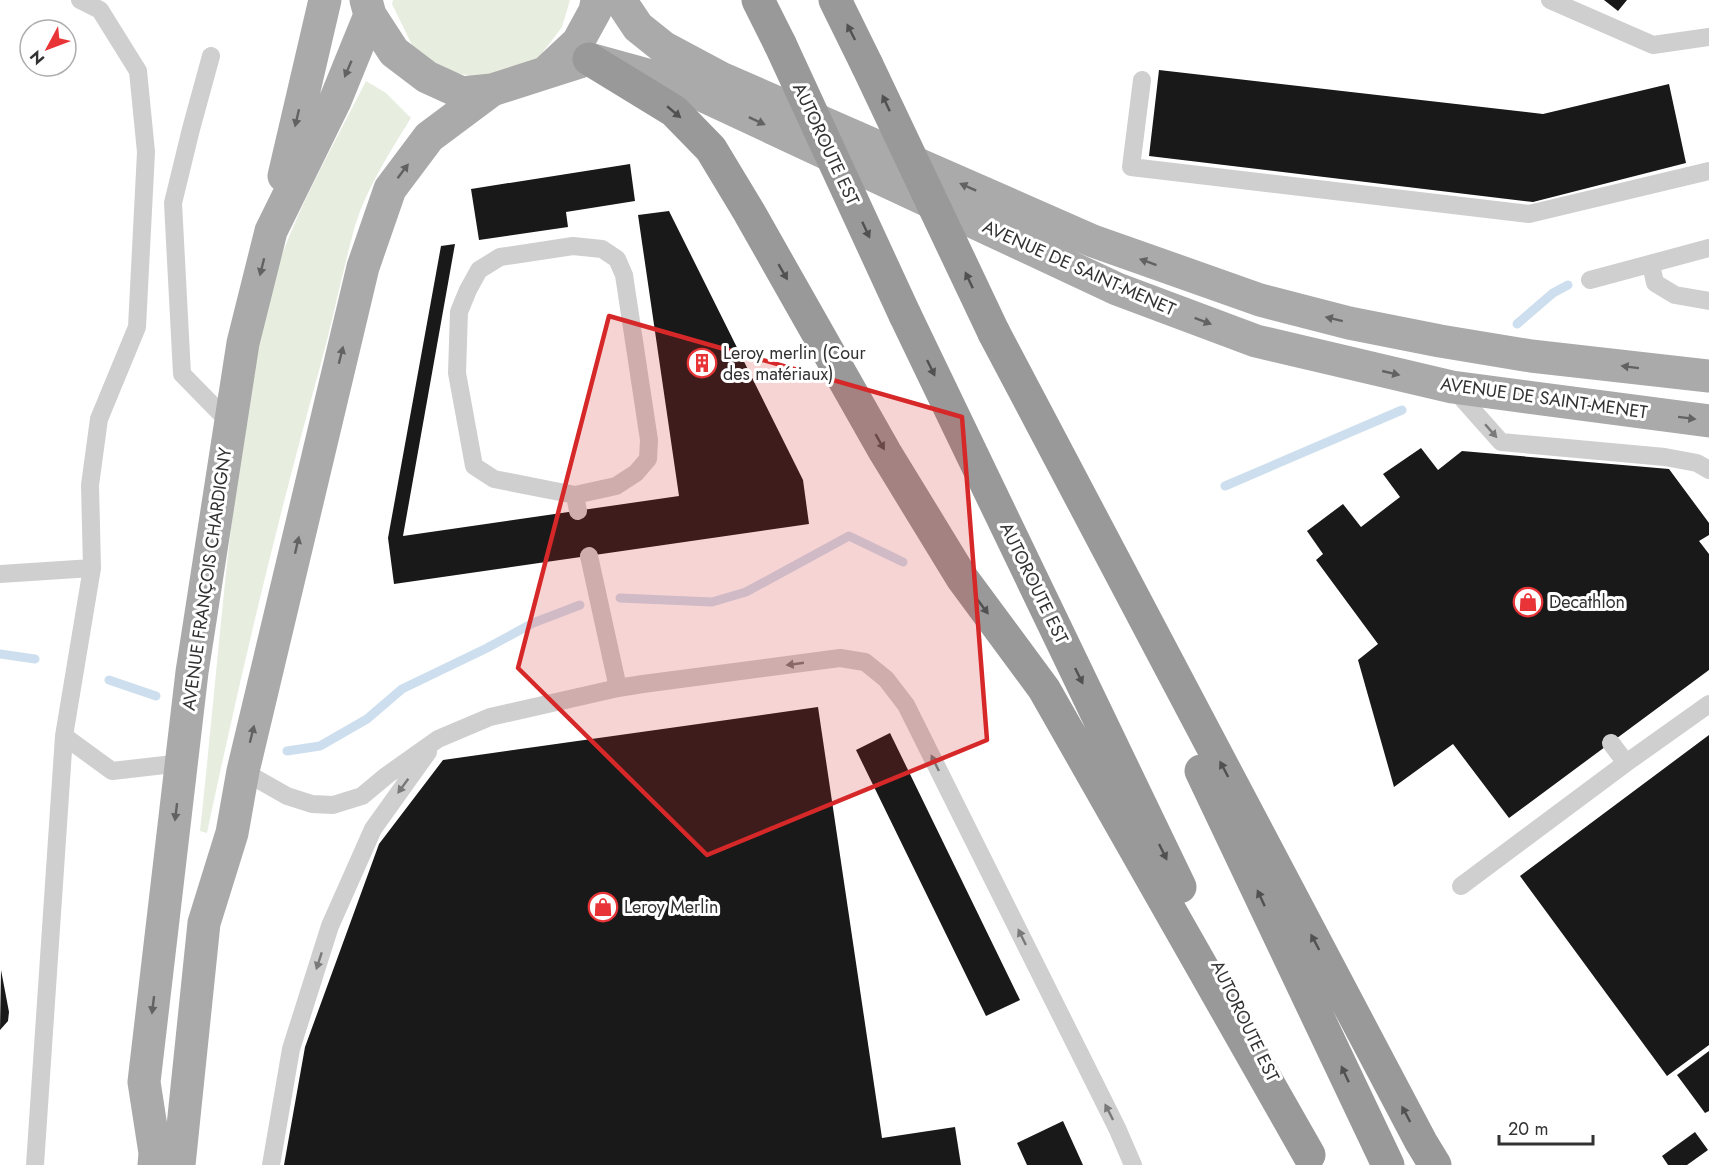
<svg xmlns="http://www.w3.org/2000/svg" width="1709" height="1165" viewBox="0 0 1709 1165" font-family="Jost,sans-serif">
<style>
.green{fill:#e7eee0}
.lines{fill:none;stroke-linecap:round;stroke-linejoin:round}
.stream{stroke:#cddfee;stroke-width:9}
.building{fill:#191919}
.service{stroke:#cfcfcf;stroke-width:18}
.primary{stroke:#aaa;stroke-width:33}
.motorway{stroke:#999;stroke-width:33}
.motorway-bridge{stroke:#999;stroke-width:33}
.oneway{fill:#515151}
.oneway2{fill:#626262}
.oneway3{fill:#797979}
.marked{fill:#d62828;fill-opacity:0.2;stroke:#d62828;stroke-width:4.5;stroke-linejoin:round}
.labels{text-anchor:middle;stroke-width:6;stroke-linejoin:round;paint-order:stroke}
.street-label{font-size:18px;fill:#323232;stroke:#fff}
.poi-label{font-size:18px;fill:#323232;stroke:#fff;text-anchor:start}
</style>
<rect width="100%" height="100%" fill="#fff"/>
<path class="green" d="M393,0H570L562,27L534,64L484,79L447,71L413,47L392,4Z
M366,81L386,93L411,118C390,152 367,187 355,226C342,273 333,320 320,367C277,521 240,677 207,833L200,831C212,721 221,611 234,501C242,433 249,365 267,299C288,224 331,150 366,81Z"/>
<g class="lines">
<path class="stream" d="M1517,324L1553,293L1568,285
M1225,486L1402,410
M620,598L712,602L746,592L849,536L903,562
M0,654L35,659
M109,680L156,696
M287,751L320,746L367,719L402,689L487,648L533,623L580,605"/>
</g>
<path class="building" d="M1604,0H1627L1618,11Z
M1159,70L1543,114L1669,84L1686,163L1533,202L1149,156Z
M630,164L635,201L566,212L568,227L479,240L471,189Z
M669,211L803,480L809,524L394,584L388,538L441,246L455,244L403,536L679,496L638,215Z
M1421,448L1438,470L1462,451L1669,469L1709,523V535L1699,541L1709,554V670L1509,818L1453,744L1394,787L1358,660L1378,644L1316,560L1323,554L1307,531L1343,504L1361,527L1400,497L1383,474Z
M818,707L882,1138L955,1127L961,1165H284L305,1047L379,844L443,760Z
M890,733L1020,1000L986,1016L856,750Z
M1709,735V1045L1667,1076L1520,876Z
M1,970L9,1012L8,1021L0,1030Z
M1709,1051V1111L1705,1113L1677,1075Z
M1063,1121L1083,1165H1027L1017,1143Z
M1695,1132L1708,1150L1687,1165H1668L1662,1156Z"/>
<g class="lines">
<path class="service" d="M80,0L100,10L138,71L146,152L137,327L99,419L90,485L92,568
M1550,0L1653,45L1709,37
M211,56L191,129L173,203L182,374L230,423
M1142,80L1131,167L1529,214L1709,171
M1651,264L1655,283L1675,295L1709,301
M1590,280L1709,248
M1453,388L1501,442L1665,457L1697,463L1709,470
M575,495L616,486L636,473L648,459L649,440L624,275L617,259L602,249L573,246L500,257L479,270L468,290L459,312L457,373L474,466L494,479L575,495L578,511
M589,556L618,688
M0,574L92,568L64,736L112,771L182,763
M1611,743L1626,763
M243,771L287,796L312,804L333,805L362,796L386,776L438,739L490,717L618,688L643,684L840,658L865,662L886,679L906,705L1117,1128L1133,1165
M1461,886L1626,763L1709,704
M35,1165L64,736
M271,1165L291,1049L330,926L373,829L428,752"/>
<path class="primary" d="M366,0L370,15L394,52L427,77L462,93L492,90L545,73L578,42L595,11L597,0
M620,0L638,27L663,47L721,78L1093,241L1260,300L1349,323L1440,341L1531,356L1709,376
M545,73L589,59L676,83L1117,289L1256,341L1452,387L1709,421
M284,176L325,0
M154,1165L155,1153L144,1082L192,672L243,343L271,231L335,101L370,15
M179,1165L204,923L232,833L243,771L363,267L390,189L429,137L492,90"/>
<path class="motorway" d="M758,0L780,44
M835,0L867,65
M589,59L674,111L711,149L749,212L885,452L962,578L1044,689L1309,1155
M905,315L1180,887
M994,333L1421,1142L1435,1165
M1201,771L1388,1165"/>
<path class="motorway-bridge" d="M780,44L905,315
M867,65L994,333"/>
</g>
<defs><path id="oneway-solid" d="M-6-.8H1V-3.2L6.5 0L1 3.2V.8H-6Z" transform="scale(1.5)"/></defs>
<g class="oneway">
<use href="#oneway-solid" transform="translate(851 32) rotate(-117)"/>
<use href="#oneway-solid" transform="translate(886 103) rotate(-115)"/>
<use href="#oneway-solid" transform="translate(674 112) rotate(40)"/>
<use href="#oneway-solid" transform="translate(866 230) rotate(65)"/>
<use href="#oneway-solid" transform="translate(783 272) rotate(60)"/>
<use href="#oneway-solid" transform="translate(969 280) rotate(-115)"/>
<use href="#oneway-solid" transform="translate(931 368) rotate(64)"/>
<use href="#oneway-solid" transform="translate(880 442) rotate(60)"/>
<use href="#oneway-solid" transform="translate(983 607) rotate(53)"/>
<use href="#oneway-solid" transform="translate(1079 676) rotate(64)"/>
<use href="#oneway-solid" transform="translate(1224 769) rotate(-118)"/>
<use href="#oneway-solid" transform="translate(1163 852) rotate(64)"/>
<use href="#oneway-solid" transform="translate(1261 898) rotate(-115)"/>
<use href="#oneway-solid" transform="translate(1315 942) rotate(-118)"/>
<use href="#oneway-solid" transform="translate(1345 1074) rotate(-115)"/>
<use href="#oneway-solid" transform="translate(1406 1114) rotate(-118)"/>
</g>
<g class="oneway2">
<use href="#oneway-solid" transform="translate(348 69) rotate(113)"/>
<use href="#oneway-solid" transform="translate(297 118) rotate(103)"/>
<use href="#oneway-solid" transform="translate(757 121) rotate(25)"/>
<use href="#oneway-solid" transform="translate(403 171) rotate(-53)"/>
<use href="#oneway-solid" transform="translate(968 187) rotate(-156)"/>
<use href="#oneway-solid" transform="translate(1148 262) rotate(-160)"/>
<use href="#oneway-solid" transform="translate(262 267) rotate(104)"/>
<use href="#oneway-solid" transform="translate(1334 319) rotate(-166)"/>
<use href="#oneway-solid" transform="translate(1203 321) rotate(21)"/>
<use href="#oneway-solid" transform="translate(341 355) rotate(-76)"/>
<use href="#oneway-solid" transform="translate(1630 367) rotate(-173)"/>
<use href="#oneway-solid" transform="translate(1391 373) rotate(13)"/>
<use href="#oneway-solid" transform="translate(1687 418) rotate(7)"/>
<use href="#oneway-solid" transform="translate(297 545) rotate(-77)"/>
<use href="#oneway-solid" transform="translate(252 734) rotate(-76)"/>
<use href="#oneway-solid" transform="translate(176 812) rotate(97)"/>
<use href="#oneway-solid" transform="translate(153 1005) rotate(97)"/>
</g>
<g class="oneway3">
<use href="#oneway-solid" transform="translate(1491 431) rotate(49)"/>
<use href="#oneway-solid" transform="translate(795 664) rotate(172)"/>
<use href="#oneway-solid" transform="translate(935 763) rotate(-116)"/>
<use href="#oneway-solid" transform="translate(403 786) rotate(126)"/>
<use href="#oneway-solid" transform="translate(1022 937) rotate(-116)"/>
<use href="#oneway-solid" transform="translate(319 961) rotate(108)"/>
<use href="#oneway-solid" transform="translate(1109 1112) rotate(-117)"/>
</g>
<path class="marked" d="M609,316L962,417L987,740L707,855L518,668Z"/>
<defs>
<g id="building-ring" transform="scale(1.5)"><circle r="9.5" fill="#fff" stroke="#e83436" stroke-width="1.5"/><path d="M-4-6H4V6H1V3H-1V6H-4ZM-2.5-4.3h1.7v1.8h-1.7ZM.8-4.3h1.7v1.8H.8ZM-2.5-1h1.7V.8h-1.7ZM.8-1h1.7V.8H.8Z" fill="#e83436"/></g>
<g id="shop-ring" transform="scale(1.5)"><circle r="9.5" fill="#fff" stroke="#e83436" stroke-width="1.5"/><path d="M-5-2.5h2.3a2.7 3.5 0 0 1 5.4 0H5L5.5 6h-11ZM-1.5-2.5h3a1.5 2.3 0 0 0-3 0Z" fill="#e83436"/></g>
</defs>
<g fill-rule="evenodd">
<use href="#building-ring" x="702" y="363"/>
<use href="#shop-ring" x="1528" y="602"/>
<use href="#shop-ring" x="603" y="907"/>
</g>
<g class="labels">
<g class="street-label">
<text transform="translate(826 144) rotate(65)" y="6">AUTOROUTE EST</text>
<text transform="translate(1079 268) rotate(24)" y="6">AVENUE DE SAINT-MENET</text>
<text transform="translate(1544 398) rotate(8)" y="6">AVENUE DE SAINT-MENET</text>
<text transform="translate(207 579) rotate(-82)" y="6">AVENUE FRANÇOIS CHARDIGNY</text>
<text transform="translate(1034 583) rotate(64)" y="6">AUTOROUTE EST</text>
<text transform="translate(1245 1021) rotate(64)" y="6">AUTOROUTE EST</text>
</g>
<g class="poi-label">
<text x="723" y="359">Leroy merlin (Cour<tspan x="723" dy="21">des matériaux)</tspan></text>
<text x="1549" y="608">Decathlon</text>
<text x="624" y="913">Leroy Merlin</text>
</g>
</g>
<g transform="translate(48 48) rotate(229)"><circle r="28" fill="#ffffff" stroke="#adadad" stroke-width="1.5"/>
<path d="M0-4.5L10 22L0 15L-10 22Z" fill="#e83436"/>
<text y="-9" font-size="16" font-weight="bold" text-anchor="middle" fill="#323232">N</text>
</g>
<path d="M1499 1135v9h94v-9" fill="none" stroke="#323232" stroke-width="3"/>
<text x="1508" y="1135" font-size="18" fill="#323232" stroke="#ffffff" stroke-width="4.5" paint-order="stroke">20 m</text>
</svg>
